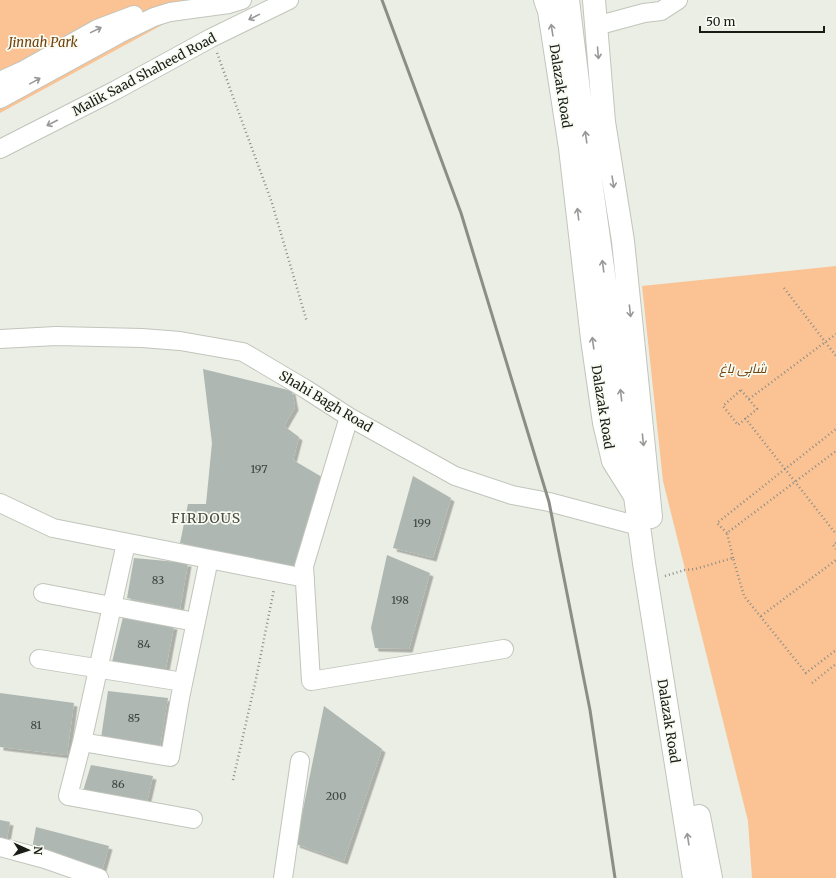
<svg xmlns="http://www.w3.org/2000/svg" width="836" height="878" viewBox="0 0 836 878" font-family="Merriweather,Cairo,serif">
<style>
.green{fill:#fbc293}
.building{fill:#aeb7b1;filter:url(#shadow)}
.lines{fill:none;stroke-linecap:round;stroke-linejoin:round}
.minor-casing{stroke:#c1c5bc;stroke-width:20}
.major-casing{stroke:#c1c5bc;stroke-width:24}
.path{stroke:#8b8e87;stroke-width:2.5;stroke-dasharray:1 3;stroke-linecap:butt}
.minor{stroke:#fff;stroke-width:18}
.major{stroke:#fff;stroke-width:22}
.rail{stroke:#8b8e87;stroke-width:3}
.oneway{stroke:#989897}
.labels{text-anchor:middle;stroke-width:3.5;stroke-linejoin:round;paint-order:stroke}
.number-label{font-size:11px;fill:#3e423e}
.park-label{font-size:13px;font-style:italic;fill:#71400c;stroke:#f7fbf1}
.street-label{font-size:13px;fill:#191b17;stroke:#f7fbf1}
.neighbourhood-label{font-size:14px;letter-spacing:1px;fill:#494c44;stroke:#f7fbf1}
</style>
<defs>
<filter id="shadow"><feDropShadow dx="3.5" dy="3.5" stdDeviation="0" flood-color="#0004"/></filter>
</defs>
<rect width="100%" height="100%" fill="#eaeee4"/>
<path class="green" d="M0,0H208L0,113Z
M836,266V878H752L748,821L663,481L642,286Z"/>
<path class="building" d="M203,369L292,391L295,407L284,426L299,437L293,460L322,477L296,570L180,543L188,504H206L212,443Z
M413,476L451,498L433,558L393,548Z
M387,555L430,573L409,649L375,648L371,628Z
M134,558L188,563L180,609L127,598Z
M123,617L174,626L165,673L112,662Z
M108,691L168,698L160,747L101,738Z
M0,693L74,703L67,755L0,747Z
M324,706L382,749L344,861L296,844Z
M91,765L153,776L147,802L83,791Z
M0,820L10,822L6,844L0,843Z
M36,827L109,846L102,871L32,849Z"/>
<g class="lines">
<g class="minor-casing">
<path id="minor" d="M596,26L644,13L661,11L678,0
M0,81L22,71L97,29L134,15
M0,99L119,34L154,17L170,12L229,4L242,0
M0,149L116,90L211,38L289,0
M0,339L56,336L142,338L180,341L243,352L304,388L349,417L455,476L512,495L549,502L639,526
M349,417L304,566L311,681L504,649
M0,503L53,528L305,578
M126,543L82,742L68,796L193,819
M43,593L195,622
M39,659L183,682
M82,742L170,757L180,698L209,559
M0,847L45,859L99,878
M283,878L300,761"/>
</g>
<g class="major-casing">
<path id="major" d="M545,0L549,11L570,148L592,339L604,423L613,461L635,496L644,563L694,878
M568,0L582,115L633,486
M594,0L604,122L623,241L651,517
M699,816L711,878"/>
</g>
<path class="path" d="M217,53L272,203L307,322
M784,288L836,356
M741,390L757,409L738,425L723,406Z
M749,399L836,334
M745,418L836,534
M727,533L717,523L785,469L836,429
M836,543L833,545L836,549
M733,558L727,533L836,451
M665,576L685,570L695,569L733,558L744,596L806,673L836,650
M761,616L836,560
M812,683L836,664
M233,780L256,679L274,589"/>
<use href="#minor" class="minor"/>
<use href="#major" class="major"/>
<path class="rail" d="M382,0L461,213L549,502L590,710L615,878"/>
</g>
<defs><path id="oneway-shaft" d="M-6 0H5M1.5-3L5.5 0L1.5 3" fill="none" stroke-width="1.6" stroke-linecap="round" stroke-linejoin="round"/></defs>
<g class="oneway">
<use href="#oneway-shaft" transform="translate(254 17) rotate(154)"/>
<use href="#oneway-shaft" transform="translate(96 30) rotate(-26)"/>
<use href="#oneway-shaft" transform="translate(552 30) rotate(-99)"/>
<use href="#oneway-shaft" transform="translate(598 53) rotate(85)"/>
<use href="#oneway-shaft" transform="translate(35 81) rotate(-29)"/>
<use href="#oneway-shaft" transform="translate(52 123) rotate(153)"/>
<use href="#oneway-shaft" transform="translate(586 137) rotate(-98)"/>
<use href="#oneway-shaft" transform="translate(613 182) rotate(81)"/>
<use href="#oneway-shaft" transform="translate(578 214) rotate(-97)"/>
<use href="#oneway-shaft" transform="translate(603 266) rotate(-98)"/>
<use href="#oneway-shaft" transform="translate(630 311) rotate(84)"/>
<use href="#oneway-shaft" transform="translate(593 343) rotate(-98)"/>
<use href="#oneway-shaft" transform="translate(621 395) rotate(-97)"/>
<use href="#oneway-shaft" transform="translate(643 440) rotate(84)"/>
<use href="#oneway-shaft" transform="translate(688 839) rotate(-99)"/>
</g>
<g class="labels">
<g class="number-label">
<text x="259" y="473">197</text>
<text x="422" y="527">199</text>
<text x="158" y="584">83</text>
<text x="400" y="604">198</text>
<text x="144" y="648">84</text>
<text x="134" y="722">85</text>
<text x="36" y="729">81</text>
<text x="118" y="788">86</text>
<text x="336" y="800">200</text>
</g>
<g class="park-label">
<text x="43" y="47">Jinnah Park</text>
<text x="743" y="373">شاہی باغ</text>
</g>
<g class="street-label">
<text transform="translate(144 74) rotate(-28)" y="5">Malik Saad Shaheed Road</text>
<text transform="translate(561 86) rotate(81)" y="5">Dalazak Road</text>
<text transform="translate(326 401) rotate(31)" y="5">Shahi Bagh Road</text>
<text transform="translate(603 407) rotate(81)" y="5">Dalazak Road</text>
<text transform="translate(669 721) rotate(81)" y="5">Dalazak Road</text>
</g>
<g class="neighbourhood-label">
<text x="206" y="523">FIRDOUS</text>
</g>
</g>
<g transform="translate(28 850) rotate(93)" stroke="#f7fbf1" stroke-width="3" paint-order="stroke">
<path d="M0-3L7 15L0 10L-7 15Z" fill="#191b17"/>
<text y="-6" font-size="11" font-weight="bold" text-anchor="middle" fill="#191b17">N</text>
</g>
<path d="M700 26v6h124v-6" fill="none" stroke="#191b17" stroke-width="2"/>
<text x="706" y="26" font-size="12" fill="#191b17" stroke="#f7fbf1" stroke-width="3" paint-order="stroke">50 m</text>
</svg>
